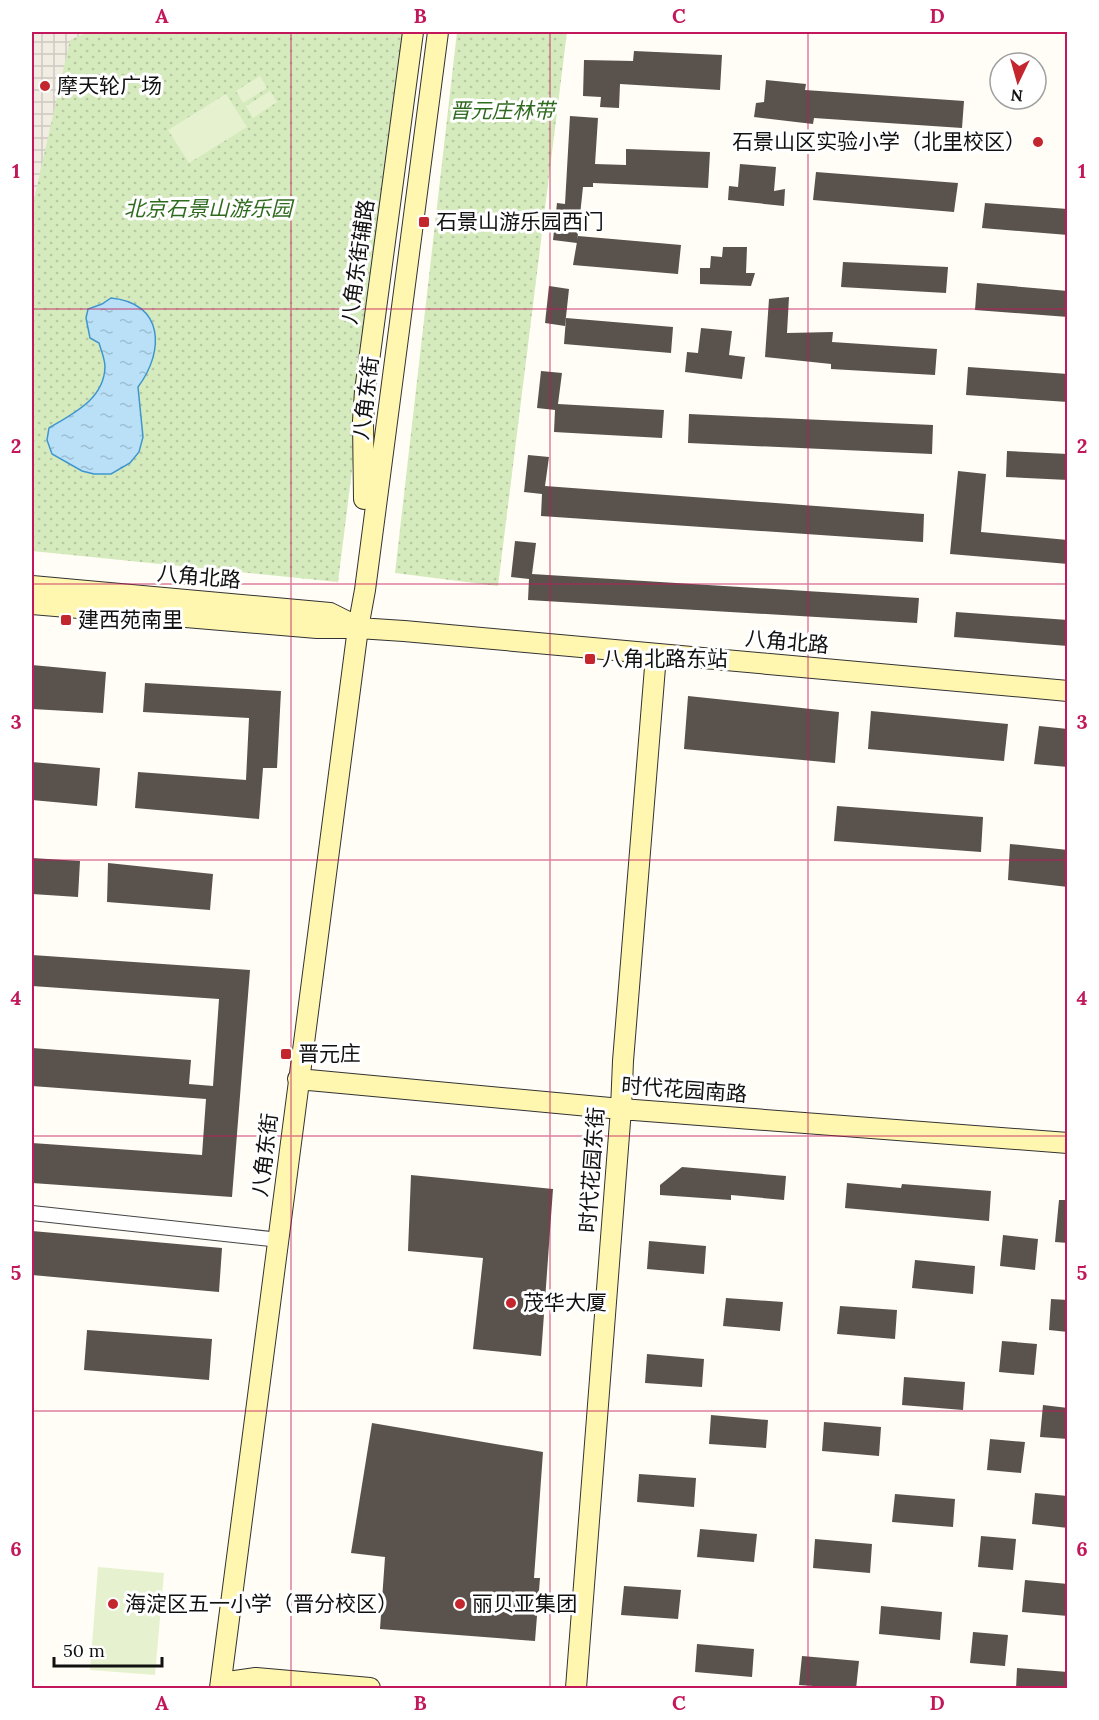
<svg xmlns="http://www.w3.org/2000/svg" width="1099" height="1720" viewBox="0 0 1099 1720" font-family="Lora,'Noto Sans SC',serif">
<style>
.park{fill:url(#park-dots)}
.pitch{fill:#e6f2cf}
.plaza{fill:url(#plaza-grid)}
.water{fill:url(#water-ripples);stroke:#3f96cf;stroke-width:1.5}
.building{fill:#5a524d}
.lines{fill:none;stroke-linecap:round;stroke-linejoin:round}
.street-casing{stroke:#444;stroke-width:16}
.secondary-casing{stroke:#333;stroke-width:22}
.street{stroke:#fff;stroke-width:14}
.secondary{stroke:#fff6b0;stroke-width:20}
.grid{fill:none;stroke:#c2185b;stroke-width:1.5;stroke-opacity:0.55}
.poi-dot{fill:#c4262e;stroke:#fff;stroke-width:2}
.labels{text-anchor:middle;stroke-width:6;stroke-linejoin:round;paint-order:stroke}
.poi-label{font-size:21px;fill:#111;stroke:#fff;text-anchor:start}
.park-label{font-size:21px;font-style:italic;fill:#2f6b1f;stroke:#fff}
.street-label{font-size:21px;fill:#111;stroke:#fff}
.neatline{fill:none;stroke:#c2185b;stroke-width:2}
.grid-label{font-size:20px;text-anchor:middle;font-weight:bold;fill:#c2185b}
</style>
<defs>
<pattern id="park-dots" width="8" height="8" patternUnits="userSpaceOnUse" patternTransform="scale(1.5)"><rect width="8" height="8" fill="#d5ebbd"/><path d="M2 2h.1M6 6h.1" fill="none" stroke="#b6c8a1" stroke-width="1.8" stroke-linecap="round"/></pattern>
<pattern id="plaza-grid" width="8" height="8" patternUnits="userSpaceOnUse" patternTransform="scale(1.5)"><rect width="8" height="8" fill="#f1ede2"/><path d="M0 4h8M4 0v8" fill="none" stroke="#cecac1"/></pattern>
<pattern id="water-ripples" width="26" height="14" patternUnits="userSpaceOnUse" patternTransform="scale(1.5)"><rect width="26" height="14" fill="#b9e0f7"/><path d="M2 4q2-2 4 0t4 0M15 11q2-2 4 0t4 0" fill="none" stroke="#9ebfd3"/></pattern>
</defs>
<rect width="100%" height="100%" fill="#fffdf5"/>
<path class="park" d="M32,32H407L338,582L32,551Z
M457,32H567L498,586L395,573Z"/>
<path class="pitch" d="M260,76L267,88L243,103L236,91Z
M270,91L277,102L253,118L246,106Z
M226,94L247,127L189,163L168,130Z
M98,1567L164,1573L155,1675L90,1670Z"/>
<path class="plaza" d="M32,32H88L70,40L32,208Z"/>
<path class="water" d="M111,298C164,303 165,351 138,387L143,437L139,452L130,463L111,474H94L82,471L52,454L47,440L49,428C74,413 104,399 105,367C105,359 101,350 99,343L90,338L86,318L88,309L102,304Z"/>
<path class="building" d="M634,51L722,55L720,90L620,84L619,108L600,107L601,97L583,96L584,60L633,61Z
M766,80L806,84L805,90L964,101L962,128L814,118L813,124L754,117L756,103L764,102Z
M570,116L598,118L595,164L626,165V149L710,152L708,188L593,183V187H583L577,243L553,240L557,203L565,204Z
M740,164L776,167L774,191L785,189L784,206L728,200L729,186L738,187Z
M816,172L958,183L954,212L813,200Z
M985,203L1068,209V235L982,228Z
M578,236L681,245L678,274L573,265Z
M723,247H747L746,273H755L751,286L700,284V268H710L711,256L722,257Z
M843,262L948,267L946,293L841,287Z
M977,283L1068,291V317L975,310Z
M549,286L569,289L565,326L545,323Z
M789,297L787,333L833,332L832,342L937,349L935,375L831,369V364L765,357L769,299Z
M566,318L673,327L671,353L564,344Z
M701,328L732,331L729,355L745,357L742,379L685,372L687,352L698,353Z
M968,367L1068,374V402L966,395Z
M541,371L562,373L558,404L664,410L662,438L554,432L555,410L537,408Z
M689,414L933,425L932,454L688,443Z
M1007,451L1068,454V480L1006,477Z
M528,455L549,457L545,486L924,514L923,542L541,516L542,494L524,492Z
M958,471L986,474L981,532L1068,540V564L950,554Z
M515,541L536,543L532,574L919,598L917,623L528,600L529,579L511,577Z
M956,612L1068,620V646L954,637Z
M32,665L106,672L103,713L32,709Z
M145,683L281,691L277,768H263L259,819L135,808L138,772L246,780L249,718L143,712Z
M688,696L839,712L835,763L684,749Z
M871,711L1008,724L1004,761L868,749Z
M1039,726L1068,729V767L1034,764Z
M32,762L100,768L97,806L32,800Z
M837,806L983,817L981,852L834,841Z
M1010,844L1068,850V887L1008,880Z
M32,858L80,861L78,897L32,894Z
M108,863L213,874L210,910L107,902Z
M32,955L250,970L232,1197L32,1183V1143L202,1155L206,1099L32,1086V1048L191,1060L189,1084L213,1086L219,999L32,986Z
M682,1167L786,1176L784,1200L731,1195V1200L660,1195V1185Z
M411,1175L553,1189L541,1356L473,1349L483,1258L408,1251Z
M847,1183L901,1188L902,1184L991,1191L989,1221L845,1208Z
M1059,1200H1068V1243L1055,1242Z
M32,1231L222,1248L219,1292L32,1275Z
M1003,1235L1038,1239L1035,1270L1000,1266Z
M649,1241L706,1246L704,1274L647,1269Z
M915,1260L975,1266L973,1294L912,1288Z
M726,1298L783,1302L780,1331L723,1326Z
M1051,1299L1068,1300V1332L1049,1330Z
M840,1306L897,1310L895,1339L837,1334Z
M87,1330L212,1339L209,1380L84,1370Z
M1002,1341L1037,1344L1034,1375L999,1372Z
M647,1354L704,1359L702,1387L645,1383Z
M904,1377L965,1382L963,1410L902,1405Z
M1043,1405L1068,1408V1439L1040,1437Z
M711,1415L768,1420L766,1448L709,1444Z
M824,1422L881,1427L879,1456L822,1451Z
M372,1423L543,1452L534,1578H540L535,1641L380,1629L385,1557L351,1553Z
M990,1439L1025,1442L1021,1473L987,1470Z
M639,1474L696,1478L694,1507L637,1502Z
M1035,1493L1068,1496V1528L1032,1524Z
M895,1494L955,1499L953,1527L892,1522Z
M700,1529L757,1534L754,1562L697,1557Z
M981,1536L1016,1539L1013,1570L978,1567Z
M815,1539L872,1544L870,1573L813,1568Z
M1025,1580L1068,1584V1616L1022,1612Z
M624,1586L681,1590L678,1619L621,1615Z
M881,1606L942,1612L940,1640L879,1634Z
M973,1632L1008,1635L1005,1666L970,1663Z
M697,1644L754,1649L752,1677L695,1672Z
M802,1656L859,1661L856,1689L799,1685Z
M1017,1668L1068,1672V1689H1016Z"/>
<g class="lines">
<g class="street-casing">
<path id="street" d="M32,1213L280,1240"/>
</g>
<g class="secondary-casing">
<path id="secondary" d="M364,499L363,421L365,391L413,32
M32,586L330,613L356,626
M32,604L317,628H358L404,631L1068,691
M298,1079L621,1109L1068,1143
M221,1683L256,1678L370,1688
M220,1688L358,628L365,590L438,32
M576,1688L621,1109L623,1061L656,655"/>
</g>
<use href="#street" class="street"/>
<use href="#secondary" class="secondary"/>
</g>
<path class="grid" d="M291,32V1688M550,32V1688M808,32V1688M32,309H1068M32,584H1068M32,860H1068M32,1136H1068M32,1411H1068"/>
<g class="poi-dot">
<circle cx="45" cy="86" r="6"/>
<circle cx="1038" cy="142" r="6"/>
<rect x="418" y="216" width="12" height="12" rx="3"/>
<rect x="60" y="614" width="12" height="12" rx="3"/>
<rect x="584" y="653" width="12" height="12" rx="3"/>
<rect x="280" y="1048" width="12" height="12" rx="3"/>
<circle cx="511" cy="1303" r="6"/>
<circle cx="113" cy="1604" r="6"/>
<circle cx="460" cy="1604" r="6"/>
</g>
<g class="labels">
<g class="poi-label">
<text x="57" y="93">摩天轮广场</text>
<text x="1026" y="149" text-anchor="end">石景山区实验小学（北里校区）</text>
<text x="436" y="229">石景山游乐园西门</text>
<text x="78" y="627">建西苑南里</text>
<text x="602" y="666">八角北路东站</text>
<text x="298" y="1061">晋元庄</text>
<text x="523" y="1310">茂华大厦</text>
<text x="125" y="1611">海淀区五一小学（晋分校区）</text>
<text x="472" y="1611">丽贝亚集团</text>
</g>
<g class="park-label">
<text x="502" y="118">晋元庄林带</text>
<text x="208" y="216">北京石景山游乐园</text>
</g>
<g class="street-label">
<text transform="translate(358 262) rotate(-82)" y="7">八角东街辅路</text>
<text transform="translate(366 398) rotate(-83)" y="7">八角东街</text>
<text transform="translate(199 577) rotate(5)" y="7">八角北路</text>
<text transform="translate(787 642) rotate(5)" y="7">八角北路</text>
<text transform="translate(684 1090) rotate(4)" y="7">时代花园南路</text>
<text transform="translate(265 1155) rotate(-83)" y="7">八角东街</text>
<text transform="translate(592 1170) rotate(-86)" y="7">时代花园东街</text>
</g>
</g>
<rect width="1099" height="1720" fill="none" stroke="#ffffff" stroke-width="66"/>
<g transform="translate(1018 81) rotate(185)"><circle r="28" fill="#ffffff" stroke="#a0a0a0" stroke-width="1.5"/>
<path d="M0-4.5L10 22L0 15L-10 22Z" fill="#c4262e"/>
<text y="-9" font-size="16" font-weight="bold" text-anchor="middle" fill="#111111">N</text>
</g>
<path d="M54 1657v9h108v-9" fill="none" stroke="#111111" stroke-width="3"/>
<text x="63" y="1657" font-size="18" fill="#111111" stroke="#ffffff" stroke-width="4.5" paint-order="stroke">50 m</text>
<rect x="33" y="33" width="1033" height="1654" class="neatline"/>
<g class="grid-label">
<text x="162" y="23">A</text>
<text x="420" y="23">B</text>
<text x="679" y="23">C</text>
<text x="937" y="23">D</text>
<text x="16" y="178">1</text>
<text x="1082" y="178">1</text>
<text x="16" y="453">2</text>
<text x="1082" y="453">2</text>
<text x="16" y="729">3</text>
<text x="1082" y="729">3</text>
<text x="16" y="1005">4</text>
<text x="1082" y="1005">4</text>
<text x="16" y="1280">5</text>
<text x="1082" y="1280">5</text>
<text x="16" y="1556">6</text>
<text x="1082" y="1556">6</text>
<text x="162" y="1710">A</text>
<text x="420" y="1710">B</text>
<text x="679" y="1710">C</text>
<text x="937" y="1710">D</text>
</g>
</svg>
